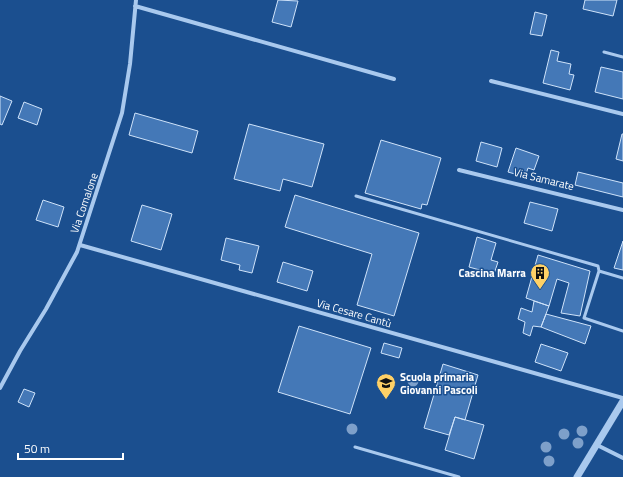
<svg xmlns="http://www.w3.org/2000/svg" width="623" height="477" viewBox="0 0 623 477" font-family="'Titillium Web',sans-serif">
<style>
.building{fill:#4478b7;stroke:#cfe3fa}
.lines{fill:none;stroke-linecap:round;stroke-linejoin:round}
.service{stroke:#a9c9ee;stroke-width:3}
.minor{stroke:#a9c9ee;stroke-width:4}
.tertiary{stroke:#a9c9ee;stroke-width:7}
.tree{fill:#7ea0ca}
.labels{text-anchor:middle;stroke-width:3;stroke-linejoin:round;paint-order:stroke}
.street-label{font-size:11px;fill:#fff;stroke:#1b4f8f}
.poi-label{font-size:11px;font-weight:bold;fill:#fff;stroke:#1b4f8f;text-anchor:end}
</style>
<rect width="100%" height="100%" fill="#1b4f8f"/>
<path class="building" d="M278,0L298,1L291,27L272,22Z
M585,0H617L613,16L583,9Z
M535,12L547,15L542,36L530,34Z
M551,50L559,52L557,61L571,64L569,74L574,75L570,90L543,83Z
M601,67L623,72V99L595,92Z
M0,96L12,101L2,125L0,124Z
M24,102L42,109L37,125L18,118Z
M135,113L198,131L192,153L129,135Z
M249,124L324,144L312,187L283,179L280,191L234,179Z
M622,134H623V161L616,159Z
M381,140L441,158L427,205L422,204L421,209L365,193Z
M481,142L502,148L497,167L476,161Z
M516,148L539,156L534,170L528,168L525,177L508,172Z
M578,172L623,183V197L575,185Z
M295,195L419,233L394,316L357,305L372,254L285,227Z
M43,200L64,207L58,227L36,220Z
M530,202L558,209L552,231L524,223Z
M142,205L172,214L161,250L131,241Z
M477,237L496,243L491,260L498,262L494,274L469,267Z
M226,238L259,246L252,273L239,270L240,265L221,260Z
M623,241V270L614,268Z
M538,255L590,271L580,316L561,313L569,283L557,279L549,306L526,298Z
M283,262L313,271L307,291L277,282Z
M534,301L549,306L541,327L533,326L530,336L523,333L525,322L518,319L521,308L532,312Z
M546,314L591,326L585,344L541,327Z
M299,326L371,348L350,414L278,392Z
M384,343L402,348L399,358L381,353Z
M541,344L568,353L561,371L535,362Z
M443,364L478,375L465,420L455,417L449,435L424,428Z
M24,389L35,393L29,407L18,402Z
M455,417L484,425L474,459L445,450Z"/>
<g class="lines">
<path class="service" d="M604,52L623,57
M356,196L598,266L599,271L623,278
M599,271L584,318L623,331
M355,447L459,477"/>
<path class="minor" d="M135,6L394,79
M491,81L623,114
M459,170L623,210
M80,245L623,398
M0,388L20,351L46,309L77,252L122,113L130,64L136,0
M597,445L623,458"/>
<path class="tertiary" d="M577,477L623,401"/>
</g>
<g class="tree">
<circle cx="413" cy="381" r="5.5"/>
<circle cx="352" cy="429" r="5.5"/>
<circle cx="582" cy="431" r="5.5"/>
<circle cx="564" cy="434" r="5.5"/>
<circle cx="578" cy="443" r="5.5"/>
<circle cx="546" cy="447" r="5.5"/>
<circle cx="549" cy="461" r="5.5"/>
</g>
<defs>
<g id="building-pin" transform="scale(1)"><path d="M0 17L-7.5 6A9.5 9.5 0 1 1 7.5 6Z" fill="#ffd166" stroke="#1b4f8f"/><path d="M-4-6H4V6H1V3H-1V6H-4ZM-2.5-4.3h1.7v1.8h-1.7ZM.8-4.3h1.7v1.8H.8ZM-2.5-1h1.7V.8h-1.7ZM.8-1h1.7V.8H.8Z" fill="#111"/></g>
<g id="school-pin" transform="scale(1)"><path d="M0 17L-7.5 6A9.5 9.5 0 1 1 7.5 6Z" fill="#ffd166" stroke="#1b4f8f"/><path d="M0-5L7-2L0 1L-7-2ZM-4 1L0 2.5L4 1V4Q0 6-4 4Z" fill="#111"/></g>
</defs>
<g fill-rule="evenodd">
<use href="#building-pin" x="540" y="273"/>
<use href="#school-pin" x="386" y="383"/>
</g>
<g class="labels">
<g class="street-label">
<text transform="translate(544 179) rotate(14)" y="4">Via Samarate</text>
<text transform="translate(84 203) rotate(-71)" y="4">Via Comalone</text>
<text transform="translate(354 313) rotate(16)" y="4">Via Cesare Cantù</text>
</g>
<g class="poi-label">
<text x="526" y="277">Cascina Marra</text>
<text x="400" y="381" text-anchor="start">Scuola primaria<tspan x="400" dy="13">Giovanni Pascoli</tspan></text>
</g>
</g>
<path d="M18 453v6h105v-6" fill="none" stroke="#ffffff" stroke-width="2"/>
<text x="24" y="453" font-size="12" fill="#ffffff" stroke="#1b4f8f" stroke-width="3" paint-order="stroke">50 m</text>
</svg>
